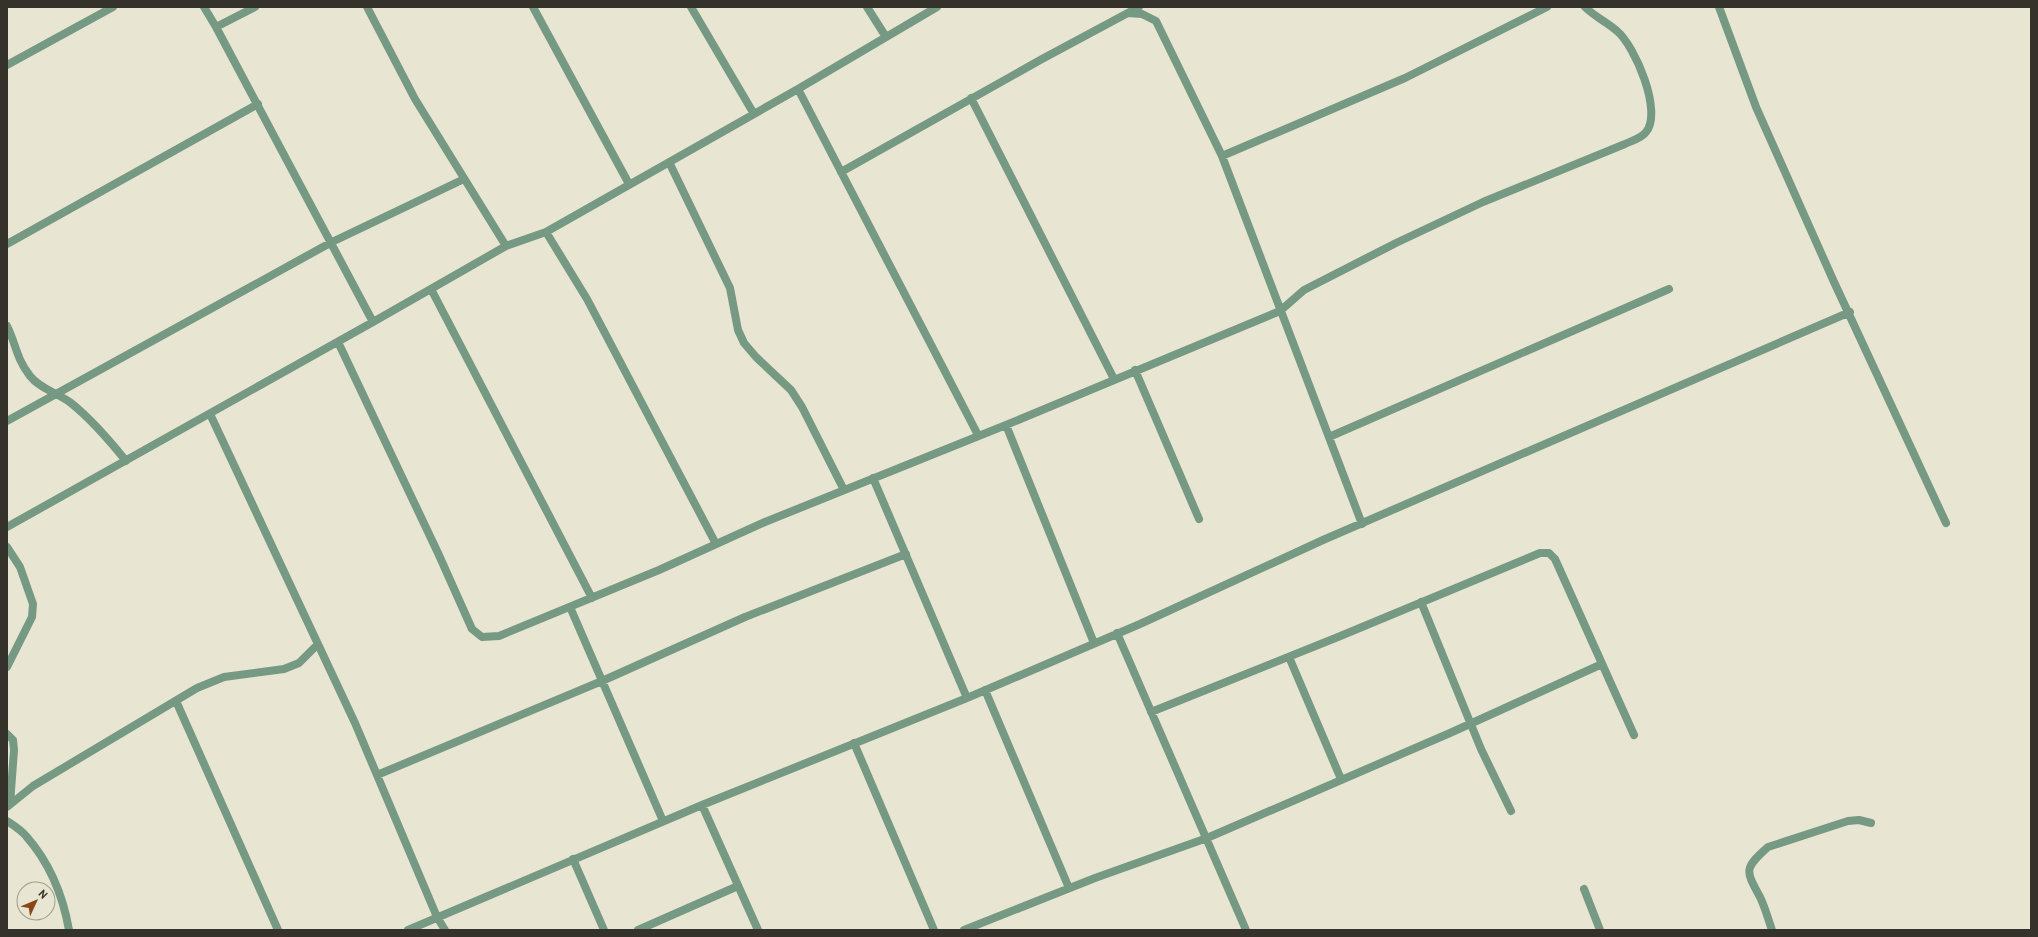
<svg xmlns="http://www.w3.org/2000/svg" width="2038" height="937" viewBox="0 0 2038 937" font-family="'PT Sans',sans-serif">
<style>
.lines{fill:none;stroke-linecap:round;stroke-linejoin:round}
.street{stroke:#759982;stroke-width:8}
</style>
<rect width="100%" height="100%" fill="#e8e5d2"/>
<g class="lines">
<path class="street" d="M204,7L216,27L255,7
M367,7L415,99L506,246
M533,7L629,184
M691,7L754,114
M867,7L886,37
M1719,7L1756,107L1834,282L1946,523
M1128,13L1142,14L1156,21L1222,156L1362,524
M216,27L373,322
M7,65L113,7
M798,89L978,435
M971,98L1114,379
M1222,156L1405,78L1547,7
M669,162L730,288L738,330L744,343L756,357L791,390L802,407L844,490
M841,172L1042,59L1139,7
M546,232L587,299L716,544
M7,244L258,104
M431,289L592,598
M7,326C16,344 16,358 30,376C40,389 58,393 71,403C91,419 110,441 126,461
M338,342L438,553L472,629L482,637L499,636L659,570L765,522L1006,425L1280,311L1304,290L1396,243L1483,202L1625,144C1631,141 1642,138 1646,132C1663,112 1635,46 1617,31C1607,22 1595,17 1585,7
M1135,370L1199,519
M210,414L355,723L437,917L445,930
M7,421L332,242L464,179
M1006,425L1094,643
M1329,437L1669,289
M873,478L967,698
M7,527L373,322L506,246L546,232L798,89L937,7
M7,547L20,567L33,604L32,617L7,667
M1421,602L1481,749L1511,811
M570,607L663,821
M1117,633L1246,930
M1289,657L1341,779
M985,690L1069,888
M176,701L278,930
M1151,712L1338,637L1540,553H1549L1555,559L1634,735
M7,734L13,740L14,750L10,804
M854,743L934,930
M377,775L602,681L745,617L906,554
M702,805L758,930
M7,807L33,786L197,688L224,677L284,669L299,663L318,644
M7,821C13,825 21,830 26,836C49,862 63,896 69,930
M573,859L604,930
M1584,889L1600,930
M408,930L702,805L967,698L1140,624L1323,540L1850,312
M638,930L738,886
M964,930L1095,878L1207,838L1450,733L1602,664
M1772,930C1768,919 1765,907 1760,897C1746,871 1743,869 1768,847L1848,821L1859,820L1871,823"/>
</g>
<rect width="2038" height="937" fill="none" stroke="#34322b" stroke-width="16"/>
<g transform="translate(36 901) rotate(46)"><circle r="19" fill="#e8e5d2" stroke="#a09d8f"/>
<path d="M0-3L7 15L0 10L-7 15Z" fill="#8a4816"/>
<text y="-6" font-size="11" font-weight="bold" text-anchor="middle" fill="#34322b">N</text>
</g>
</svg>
